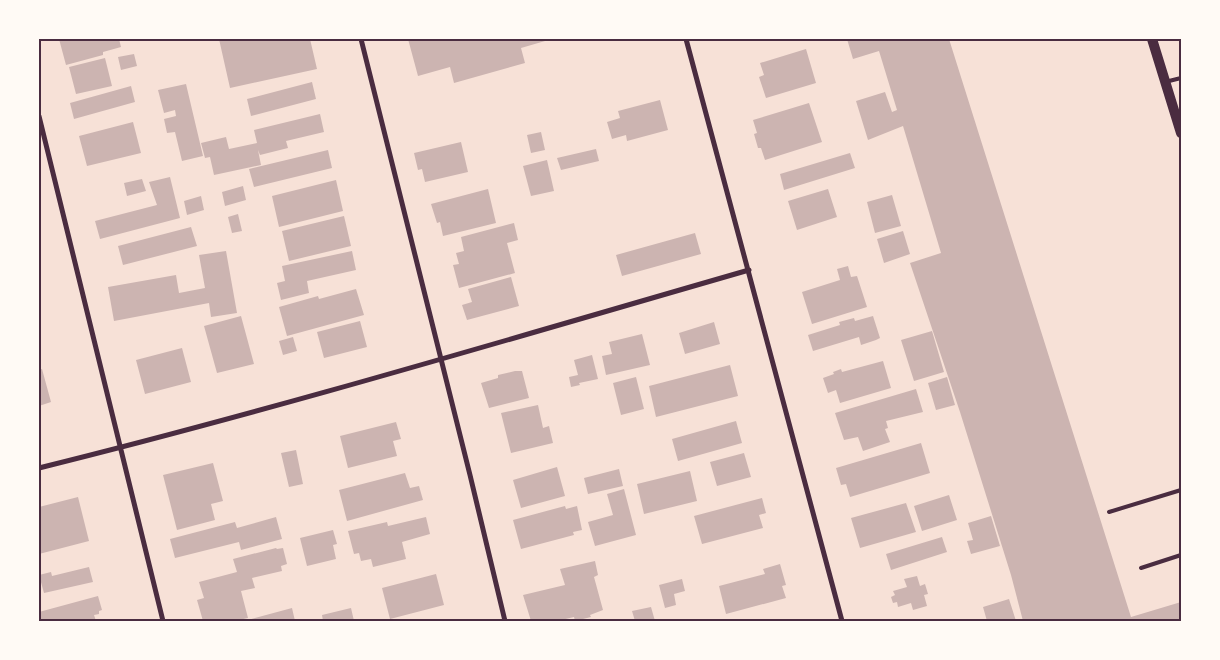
<svg xmlns="http://www.w3.org/2000/svg" width="1220" height="660" viewBox="0 0 1220 660" font-family="Merriweather,serif">
<style>
.building{fill:#ccb4b1}
.lines{fill:none;stroke-linecap:round;stroke-linejoin:round}
.service{stroke:#4a2c40;stroke-width:4}
.minor{stroke:#4a2c40;stroke-width:5}
.secondary{stroke:#4a2c40;stroke-width:10}
.neatline{fill:none;stroke:#4a2c40;stroke-width:2}
</style>
<rect width="100%" height="100%" fill="#f7e1d7"/>
<path class="building" d="M59,39H119L121,47L103,52V55L66,65Z
M219,39H310L317,69L230,88Z
M408,39H552L521,48L525,63L454,83L450,67L418,76Z
M847,39H949L1131,617L1181,602V621H1023L1011,575L960,412L910,263L941,253L903,126L868,140L856,101L885,92L892,112L897,110L879,51L853,59Z
M806,49L816,83L766,98L759,77L764,75L760,63Z
M134,54L137,66L121,70L118,57Z
M105,58L112,86L76,94L69,67Z
M312,82L316,99L251,116L247,99Z
M186,84L203,156L182,161L175,132L167,133L164,119L176,116L175,110L164,113L158,90Z
M131,86L135,102L74,119L70,103Z
M660,100L668,130L627,141L626,135L612,139L607,122L620,118L618,111Z
M809,103L822,142L765,160L761,148H758L754,134L757,133L753,120Z
M320,114L324,132L286,141L288,148L260,155L258,150L261,165L214,175L210,157L205,158L201,143L226,137L229,149L257,143L254,130Z
M133,122L141,153L87,166L79,136Z
M541,132L545,150L531,153L527,135Z
M461,142L468,172L425,182L422,169L418,170L414,153Z
M596,149L599,161L561,170L557,158Z
M328,150L332,168L254,187L249,169Z
M850,153L855,168L784,190L780,174Z
M547,160L554,191L531,196L523,166Z
M170,177L180,218L100,239L95,221L157,205L149,182Z
M142,179L146,191L127,196L124,183Z
M336,180L343,211L279,227L272,196Z
M243,186L246,200L225,206L222,192Z
M488,189L496,223L443,236L440,222L437,223L431,204Z
M828,189L837,217L797,230L788,201Z
M892,195L901,226L875,233L867,202Z
M201,196L204,210L187,215L184,201Z
M238,214L242,231L232,233L228,217Z
M344,216L351,246L289,261L282,231Z
M514,223L518,240L507,243L515,273L459,288L453,265L459,264L456,253L464,251L461,237Z
M191,227L197,246L123,265L118,246Z
M903,231L910,254L884,263L877,239Z
M695,233L701,254L622,276L616,255Z
M226,251L237,313L211,317L209,303L114,321L108,287L176,275L179,293L205,288L199,255Z
M352,251L356,270L307,281L309,293L281,300L277,283L285,281L282,266Z
M848,266L851,277L857,276L867,307L812,324L802,292L840,280L837,269Z
M511,277L519,306L467,320L462,305L472,302L468,289Z
M356,289L364,315L287,336L279,307L318,296L319,299Z
M241,316L254,364L217,373L204,326Z
M873,316L880,338L876,340L861,345L859,337L813,351L808,335L840,325L839,322L854,318L855,321Z
M360,321L367,347L324,358L317,332Z
M714,322L720,344L685,354L679,333Z
M932,331L944,372L914,381L901,340Z
M642,334L650,365L606,375L602,356L612,354L609,342Z
M293,337L297,351L283,355L279,341Z
M182,348L191,382L145,394L136,360Z
M592,355L598,379L579,383L580,385L571,387L569,377L578,375L574,360Z
M883,361L891,388L840,403L836,390L828,393L823,378L834,374L833,372L841,369L842,372Z
M730,365L738,396L656,417L649,386Z
M42,369L51,402L39,406V370Z
M515,371H522L529,398L489,408L481,383L498,378V375Z
M636,377L644,409L621,415L613,383Z
M947,377L955,405L936,410L928,383Z
M916,389L923,412L886,421L888,428L885,429L890,442L863,451L858,437L844,440L835,413Z
M538,405L543,428L549,426L553,443L511,453L501,413Z
M736,421L742,443L678,461L672,439Z
M396,422L401,439L393,441L397,456L348,468L340,436Z
M921,443L930,473L850,497L846,484L841,485L836,468Z
M296,450L303,484L289,487L281,453Z
M744,453L751,477L717,486L710,462Z
M213,463L223,501L211,504L215,520L177,530L163,475Z
M557,467L565,496L521,508L513,480Z
M619,469L623,486L588,494L584,478Z
M690,471L697,501L644,514L637,484Z
M405,473L410,488L419,486L423,500L347,521L339,490Z
M624,489L636,535L595,546L588,522L613,515L607,494Z
M949,495L957,520L922,531L914,506Z
M78,497L89,541L39,554V507Z
M762,498L766,513L759,515L763,528L702,544L694,516Z
M906,503L916,532L860,548L851,518Z
M565,506L566,509L577,506L582,530L573,532L574,535L521,549L513,520Z
M991,516L1000,546L971,554L967,541L973,540L968,523Z
M276,517L282,539L241,550L239,542L175,558L170,539L235,522L237,528Z
M426,517L430,534L402,542L406,559L373,567L371,559L361,561L359,553L354,554L348,531L387,522L388,526Z
M333,530L337,544L333,545L336,559L307,566L300,538Z
M942,537L947,552L891,570L886,554Z
M276,548L277,549L283,548L287,564L281,566L282,571L252,578L255,588L241,591L248,618L234,621H203L197,600L204,598L199,582L237,572L233,559Z
M595,561L598,575L594,577L603,610L590,615L591,617L575,621L574,617L557,621H531L523,595L565,585L560,569Z
M780,564L786,585L782,586L786,598L726,614L719,586L765,574L763,569Z
M89,567L93,582L44,593L39,575L51,572L52,576Z
M436,574L444,605L390,619L382,588Z
M917,576L920,586L925,584L928,594L924,595L927,606L913,610L911,603L898,607L897,602L893,603L891,597L895,595L893,591L907,587L904,579Z
M682,579L685,591L674,594L676,605L665,608L659,585Z
M98,596L102,610L99,611V614L94,615L96,621H41L39,612Z
M1009,599L1016,621H987L983,607Z
M651,607L655,621H635L632,611Z
M292,608L295,621H244Z
M351,608L354,621H323L322,615Z"/>
<g class="lines">
<path class="service" d="M1165,82L1181,78
M1109,512L1181,490
M1141,568L1181,555"/>
<path class="minor" d="M361,39L470,475L505,621
M686,39L842,621
M39,116L163,621
M39,468C277,409 513,338 749,270"/>
<path class="secondary" d="M1152,39L1181,133"/>
</g>
<rect width="1220" height="660" fill="none" stroke="#fffaf5" stroke-width="80"/>
<rect x="40" y="40" width="1140" height="580" class="neatline"/>
</svg>
